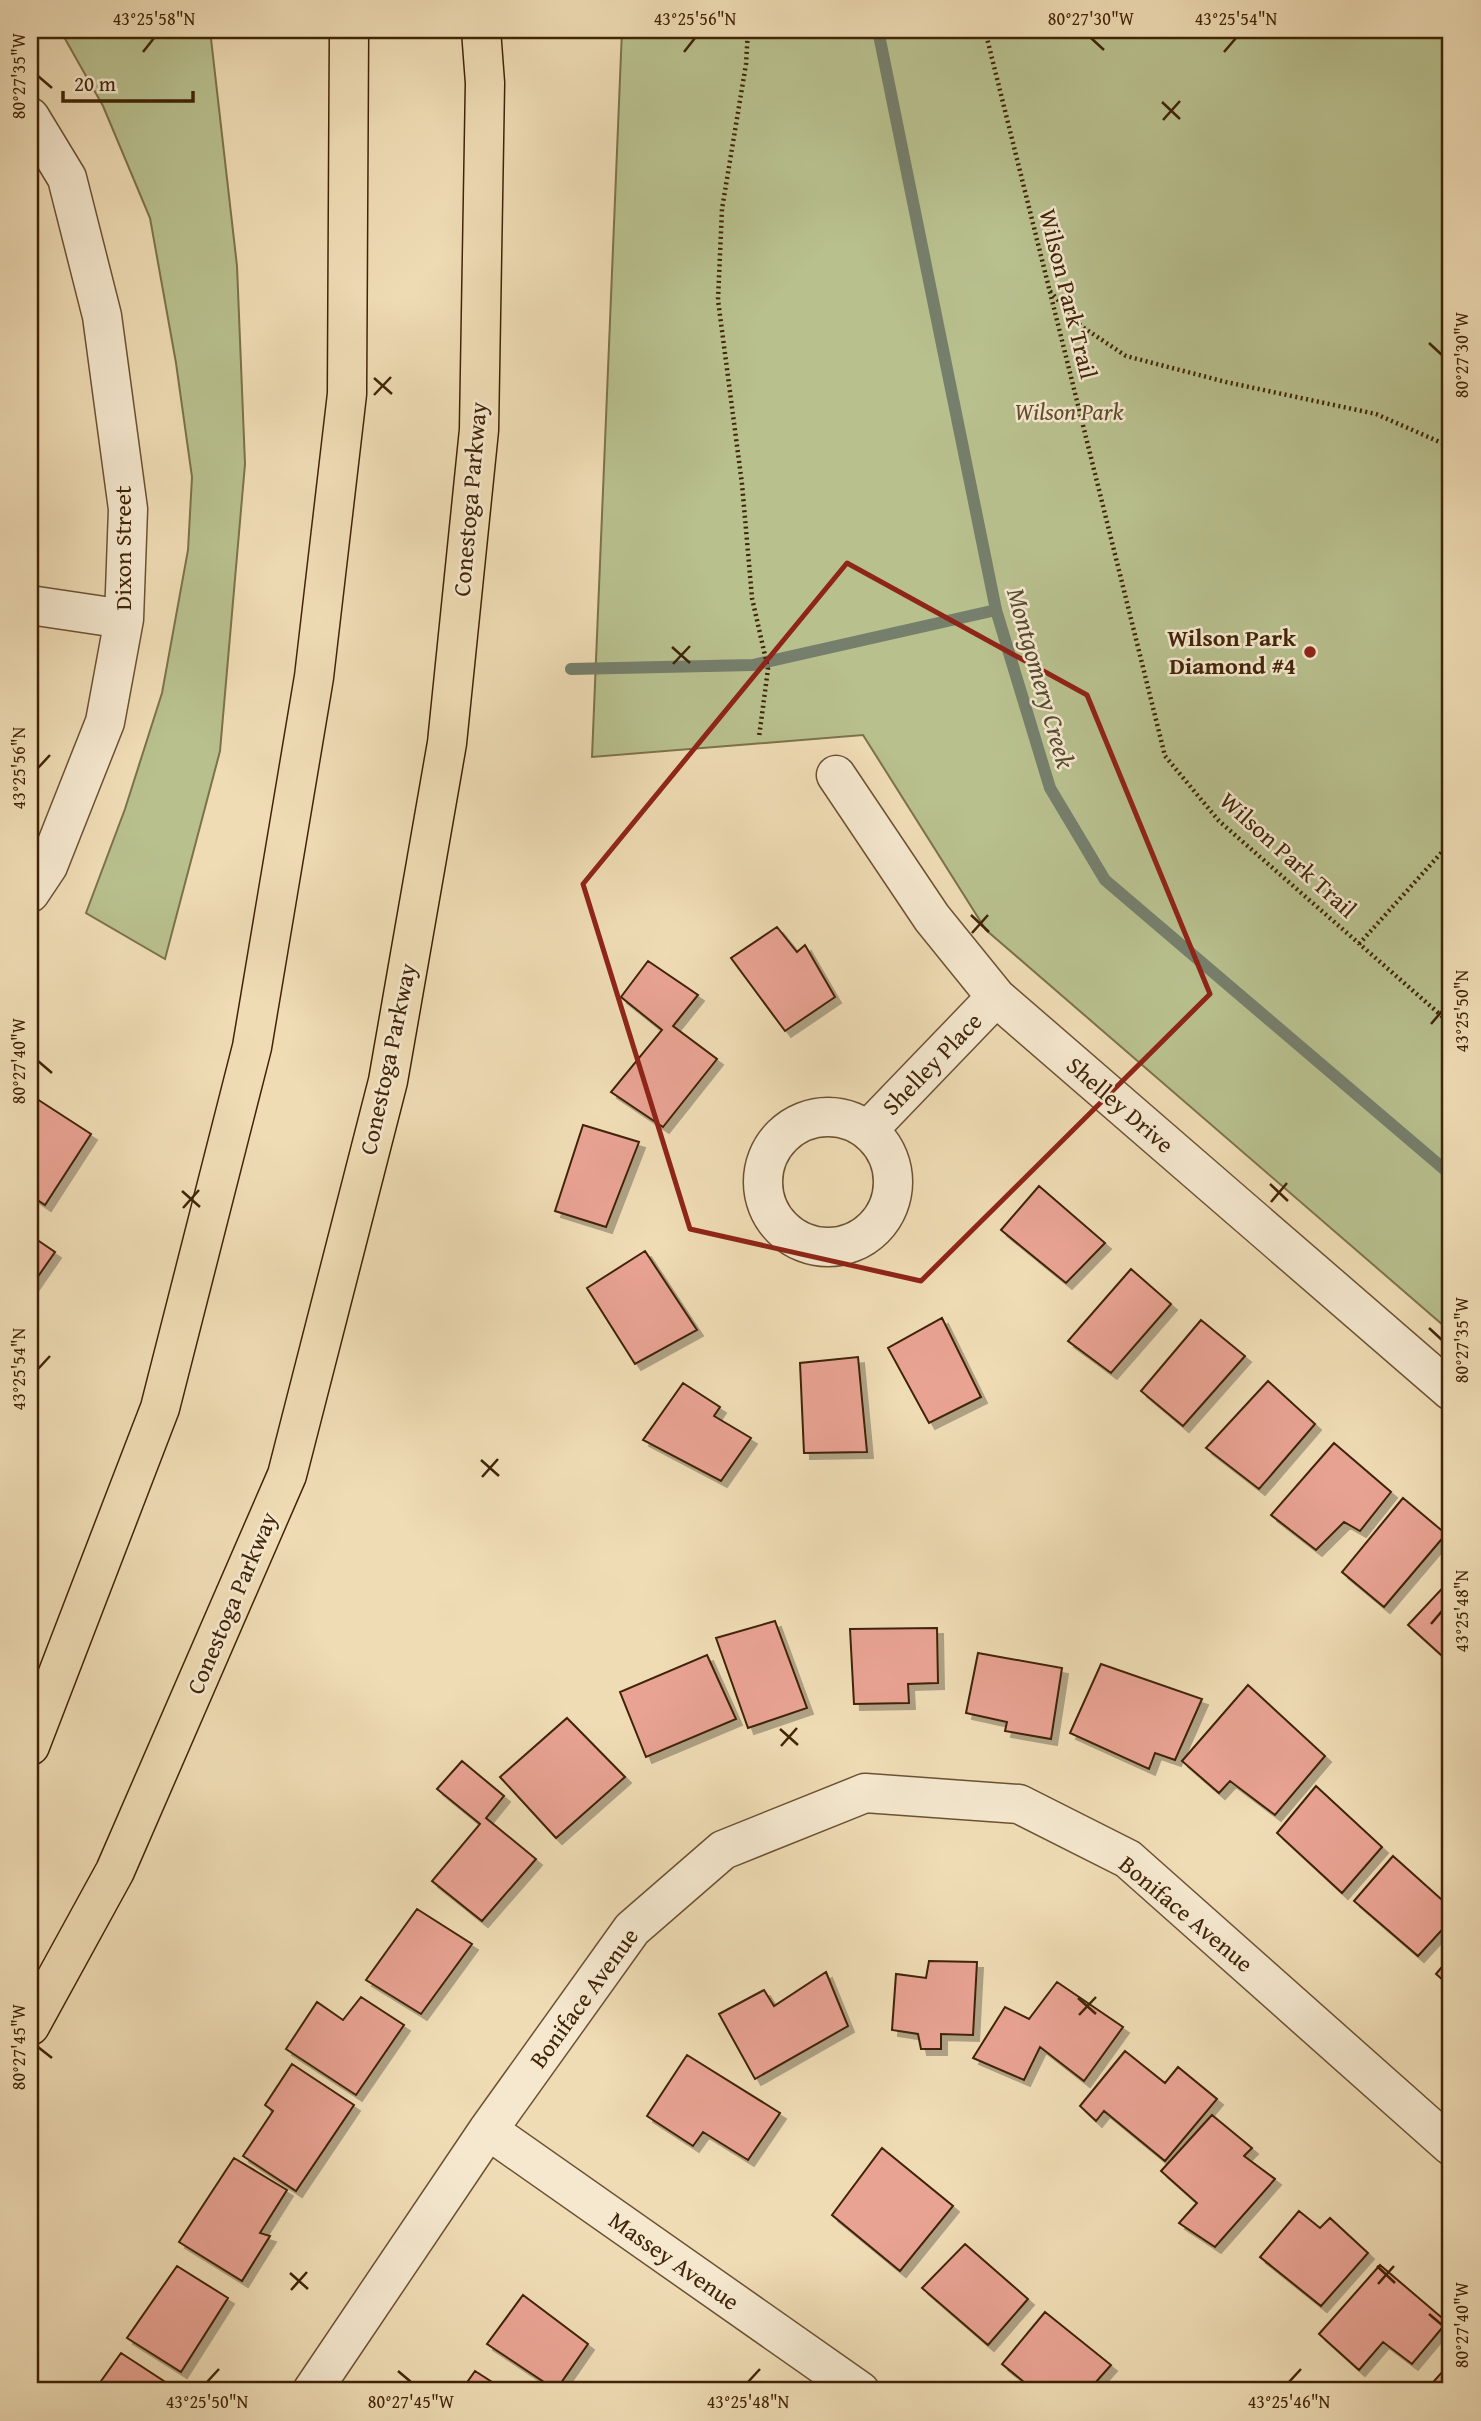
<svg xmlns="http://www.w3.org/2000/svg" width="1481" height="2421" viewBox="0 0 1481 2421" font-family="'Gentium Book Plus',serif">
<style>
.green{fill:#b8c08e;stroke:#7c724a;stroke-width:2}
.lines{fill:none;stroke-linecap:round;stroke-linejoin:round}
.stream{stroke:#767f6c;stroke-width:12}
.building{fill:#e9a393;stroke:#402407;stroke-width:2;filter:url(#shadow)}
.minor-casing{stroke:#6c5232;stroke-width:41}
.highway-casing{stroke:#402407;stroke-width:41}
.path{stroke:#402407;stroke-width:4.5;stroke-dasharray:2 3.5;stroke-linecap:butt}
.minor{stroke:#f5e8cf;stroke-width:38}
.highway{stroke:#efdcb5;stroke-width:38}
.marked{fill:none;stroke:#8f2418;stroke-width:5;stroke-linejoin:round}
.ticks{fill:none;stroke:#402407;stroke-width:2.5}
.poi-dot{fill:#8f2418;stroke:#f5e8cf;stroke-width:2.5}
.labels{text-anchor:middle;stroke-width:5;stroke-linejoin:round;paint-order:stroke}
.street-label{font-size:24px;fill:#402407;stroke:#f5e8cf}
.park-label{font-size:24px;font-style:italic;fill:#5e4b29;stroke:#f5e8cf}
.poi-label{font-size:24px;font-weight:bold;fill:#402407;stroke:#f5e8cf;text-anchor:end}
.water-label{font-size:26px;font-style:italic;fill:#564a31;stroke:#f5e8cf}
.neatline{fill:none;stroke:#402407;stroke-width:2.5}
.ticks-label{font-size:18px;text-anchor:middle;fill:#402407}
</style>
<defs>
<filter id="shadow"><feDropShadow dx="6" dy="6" stdDeviation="0" flood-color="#0004"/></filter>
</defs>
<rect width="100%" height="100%" fill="#efdcb5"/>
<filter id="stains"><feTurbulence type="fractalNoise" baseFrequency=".00286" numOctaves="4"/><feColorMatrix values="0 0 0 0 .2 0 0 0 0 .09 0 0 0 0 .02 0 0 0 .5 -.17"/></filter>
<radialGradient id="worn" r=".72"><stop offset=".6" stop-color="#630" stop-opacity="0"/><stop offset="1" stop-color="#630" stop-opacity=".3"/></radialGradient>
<path class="green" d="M60,30H210L237,266L245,464L220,751L165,959L86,913L125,809L162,693L188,550L192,477L176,363L150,218L103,106Z
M622,30H1451V1332L986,930L863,735L592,757Z"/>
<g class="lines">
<path class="stream" d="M878,30L996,610L1050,788L1105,880L1451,1175
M571,669L753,665L996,610"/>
</g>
<path class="building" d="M777,927L797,952L805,945L835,997L785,1031L731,958Z
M648,961L698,995L673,1026L717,1059L663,1127L611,1092L662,1030L621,997Z
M37,1099L91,1134L45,1205L30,1195V1110Z
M583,1125L639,1142L606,1227L555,1211Z
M1039,1186L1105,1243L1066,1283L1001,1230Z
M30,1235L55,1252L30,1288Z
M645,1251L697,1330L635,1364L587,1288Z
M1131,1269L1171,1304L1111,1373L1068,1341Z
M942,1318L981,1397L929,1423L888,1348Z
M1201,1320L1245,1356L1183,1426L1141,1391Z
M858,1357L867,1452L804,1453L800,1363Z
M1268,1381L1315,1424L1259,1489L1206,1448Z
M683,1383L720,1407L714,1416L751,1438L721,1481L643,1440Z
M1334,1443L1391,1492L1360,1531L1344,1522L1316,1550L1271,1515Z
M1403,1498L1446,1534L1384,1607L1342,1572Z
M1451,1579V1664L1408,1625Z
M775,1621L807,1708L748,1728L716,1638Z
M937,1628L938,1683L908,1684L909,1703L854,1704L850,1629Z
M978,1653L1062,1668L1051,1739L1005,1731L1007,1722L966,1713Z
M707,1655L736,1719L646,1757L620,1692Z
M1101,1664L1202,1699L1175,1760L1155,1753L1149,1769L1070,1733Z
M1248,1685L1325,1756L1275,1815L1230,1781L1219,1793L1182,1761Z
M567,1718L625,1777L556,1838L500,1777Z
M462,1761L504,1796L486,1818L536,1859L482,1921L432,1881L480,1824L437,1789Z
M1316,1786L1382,1847L1342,1893L1277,1833Z
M1393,1856L1451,1908V1920L1418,1956L1354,1901Z
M417,1909L472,1944L421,2014L366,1980Z
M1451,1956V1987L1436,1974Z
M929,1961L977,1962L973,2035L941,2034V2049H921L918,2034L892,2030L896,1974L926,1978Z
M826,1972L848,2026L755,2079L719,2014L764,1990L774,2006Z
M1057,1982L1123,2027L1084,2081L1040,2047L1024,2080L973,2058L1005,2007L1029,2019Z
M361,1997L404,2025L356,2095L286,2049L317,2002L343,2020Z
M1125,2051L1165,2083L1178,2067L1217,2099L1165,2161L1104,2111L1096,2121L1080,2106Z
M687,2055L780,2113L748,2160L703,2132L693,2146L647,2116Z
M292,2064L354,2105L296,2191L243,2156L273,2111L265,2105Z
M1212,2115L1252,2148L1244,2156L1275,2179L1215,2247L1179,2223L1197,2203L1161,2171Z
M882,2148L953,2206L900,2271L832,2215Z
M234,2158L287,2190L260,2233L270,2236L242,2281L179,2242Z
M1299,2211L1320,2228L1330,2218L1368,2253L1321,2306L1260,2257Z
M965,2244L1028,2299L988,2345L922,2288Z
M1380,2265L1447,2322L1412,2364L1383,2342L1359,2370L1319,2334Z
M177,2266L228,2298L181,2372L127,2338Z
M523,2295L588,2344L556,2390L487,2344Z
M1045,2312L1111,2365L1088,2391H1035L1002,2364Z
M121,2353L173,2387L170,2391H94Z
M1451,2362V2391L1426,2390Z
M475,2371L506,2391H461Z"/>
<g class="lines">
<g class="minor-casing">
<path id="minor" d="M30,117L67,178L102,316L128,509L124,619L105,722L48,866L30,893
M30,605L124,619
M836,775L932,918L996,997L1451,1391
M763 1182a65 65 0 1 1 130 0a65 65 0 1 1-130 0Z
M868,1130L996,997
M488,2130L860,2391
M312,2391L488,2130L632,1929L723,1850L865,1793L1019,1804L1128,1859L1451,2146"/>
</g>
<g class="highway-casing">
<path id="highway" d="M30,1746L160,1408L252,1047L314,677L347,394L349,30
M30,2026L115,1871L287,1475L388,1081L447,743L479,430L485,83L481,30"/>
</g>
<path class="path" d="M748,30L746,64L722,209L718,300L742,484L752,598L768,669L759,737
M985,30L1165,756L1219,821L1451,1024
M1050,291L1081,326L1126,356L1226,382L1376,414L1451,447
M1359,944L1451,842"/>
<use href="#minor" class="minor"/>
<use href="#highway" class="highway"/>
</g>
<path class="marked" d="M847,563L1087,695L1210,994L921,1281L690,1229L583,884Z"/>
<path class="ticks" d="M1091,38L1104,50M143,52L154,38M684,52L695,38M1224,52L1236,38M38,76L52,88M1162,102L1180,119M1163,120L1180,101M1429,343L1442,355M374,378L392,394M374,395L391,377M672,647L690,663M673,664L690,646M38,768L50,755M971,915L989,932M972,933L988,915M1431,1024L1442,1011M38,1061L52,1073M1270,1184L1288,1201M182,1191L200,1207M1271,1202L1287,1183M183,1208L199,1190M1429,1328L1442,1340M38,1369L50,1356M481,1460L499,1476M482,1477L498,1459M1431,1624L1442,1611M780,1729L798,1745M781,1746L797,1728M1078,1998L1096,2014M1079,2015L1096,1997M38,2047L52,2058M1377,2266L1395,2283M290,2273L308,2289M1378,2284L1394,2266M291,2290L307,2272M1429,2314L1442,2325M398,2371L411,2382M207,2382L219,2369M748,2382L760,2369M1289,2382L1301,2369"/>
<circle class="poi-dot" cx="1310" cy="652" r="7"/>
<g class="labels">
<g class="street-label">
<text transform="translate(1068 294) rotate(76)" y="8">Wilson Park Trail</text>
<text transform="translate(470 499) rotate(-85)" y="8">Conestoga Parkway</text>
<text transform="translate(123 548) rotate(-90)" y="8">Dixon Street</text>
<text transform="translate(1288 855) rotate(42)" y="8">Wilson Park Trail</text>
<text transform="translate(388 1059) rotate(-78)" y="8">Conestoga Parkway</text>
<text transform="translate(932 1064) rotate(-46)" y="8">Shelley Place</text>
<text transform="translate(1120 1105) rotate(41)" y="8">Shelley Drive</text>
<text transform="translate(232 1603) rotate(-67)" y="8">Conestoga Parkway</text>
<text transform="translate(1186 1914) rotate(40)" y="8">Boniface Avenue</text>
<text transform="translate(584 1998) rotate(-54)" y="8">Boniface Avenue</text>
<text transform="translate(674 2261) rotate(35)" y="8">Massey Avenue</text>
</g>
<g class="park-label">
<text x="1069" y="420">Wilson Park</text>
</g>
<g class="poi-label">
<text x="1296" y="646">Wilson Park<tspan x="1296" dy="28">Diamond #4</tspan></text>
</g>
<g class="water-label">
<text transform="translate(1041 678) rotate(74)" y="9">Montgomery Creek</text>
</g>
</g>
<rect width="1481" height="2421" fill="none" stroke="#efdcb5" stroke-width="77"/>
<path d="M63 91v10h130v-10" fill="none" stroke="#402407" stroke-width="3.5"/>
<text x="74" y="91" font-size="21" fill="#402407" stroke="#f5e8cf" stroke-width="5" paint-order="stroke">20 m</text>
<rect x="38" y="38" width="1404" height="2344" class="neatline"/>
<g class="ticks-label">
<text x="154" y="25">43°25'58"N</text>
<text x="695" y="25">43°25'56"N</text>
<text x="1091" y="25">80°27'30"W</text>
<text x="1236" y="25">43°25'54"N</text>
<text transform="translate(19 76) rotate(-90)" y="6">80°27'35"W</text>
<text transform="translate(1462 355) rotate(-90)" y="6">80°27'30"W</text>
<text transform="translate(19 768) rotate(-90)" y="6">43°25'56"N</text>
<text transform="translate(1462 1011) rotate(-90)" y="6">43°25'50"N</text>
<text transform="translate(19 1061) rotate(-90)" y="6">80°27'40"W</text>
<text transform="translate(1462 1340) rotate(-90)" y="6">80°27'35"W</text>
<text transform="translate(19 1369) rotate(-90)" y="6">43°25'54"N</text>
<text transform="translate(1462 1611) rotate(-90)" y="6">43°25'48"N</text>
<text transform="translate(19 2047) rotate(-90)" y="6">80°27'45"W</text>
<text transform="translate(1462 2325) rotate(-90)" y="6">80°27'40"W</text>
<text x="207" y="2408">43°25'50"N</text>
<text x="411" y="2408">80°27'45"W</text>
<text x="748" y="2408">43°25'48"N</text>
<text x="1289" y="2408">43°25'46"N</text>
</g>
<rect width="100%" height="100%" filter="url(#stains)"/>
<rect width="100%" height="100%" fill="url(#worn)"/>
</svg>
